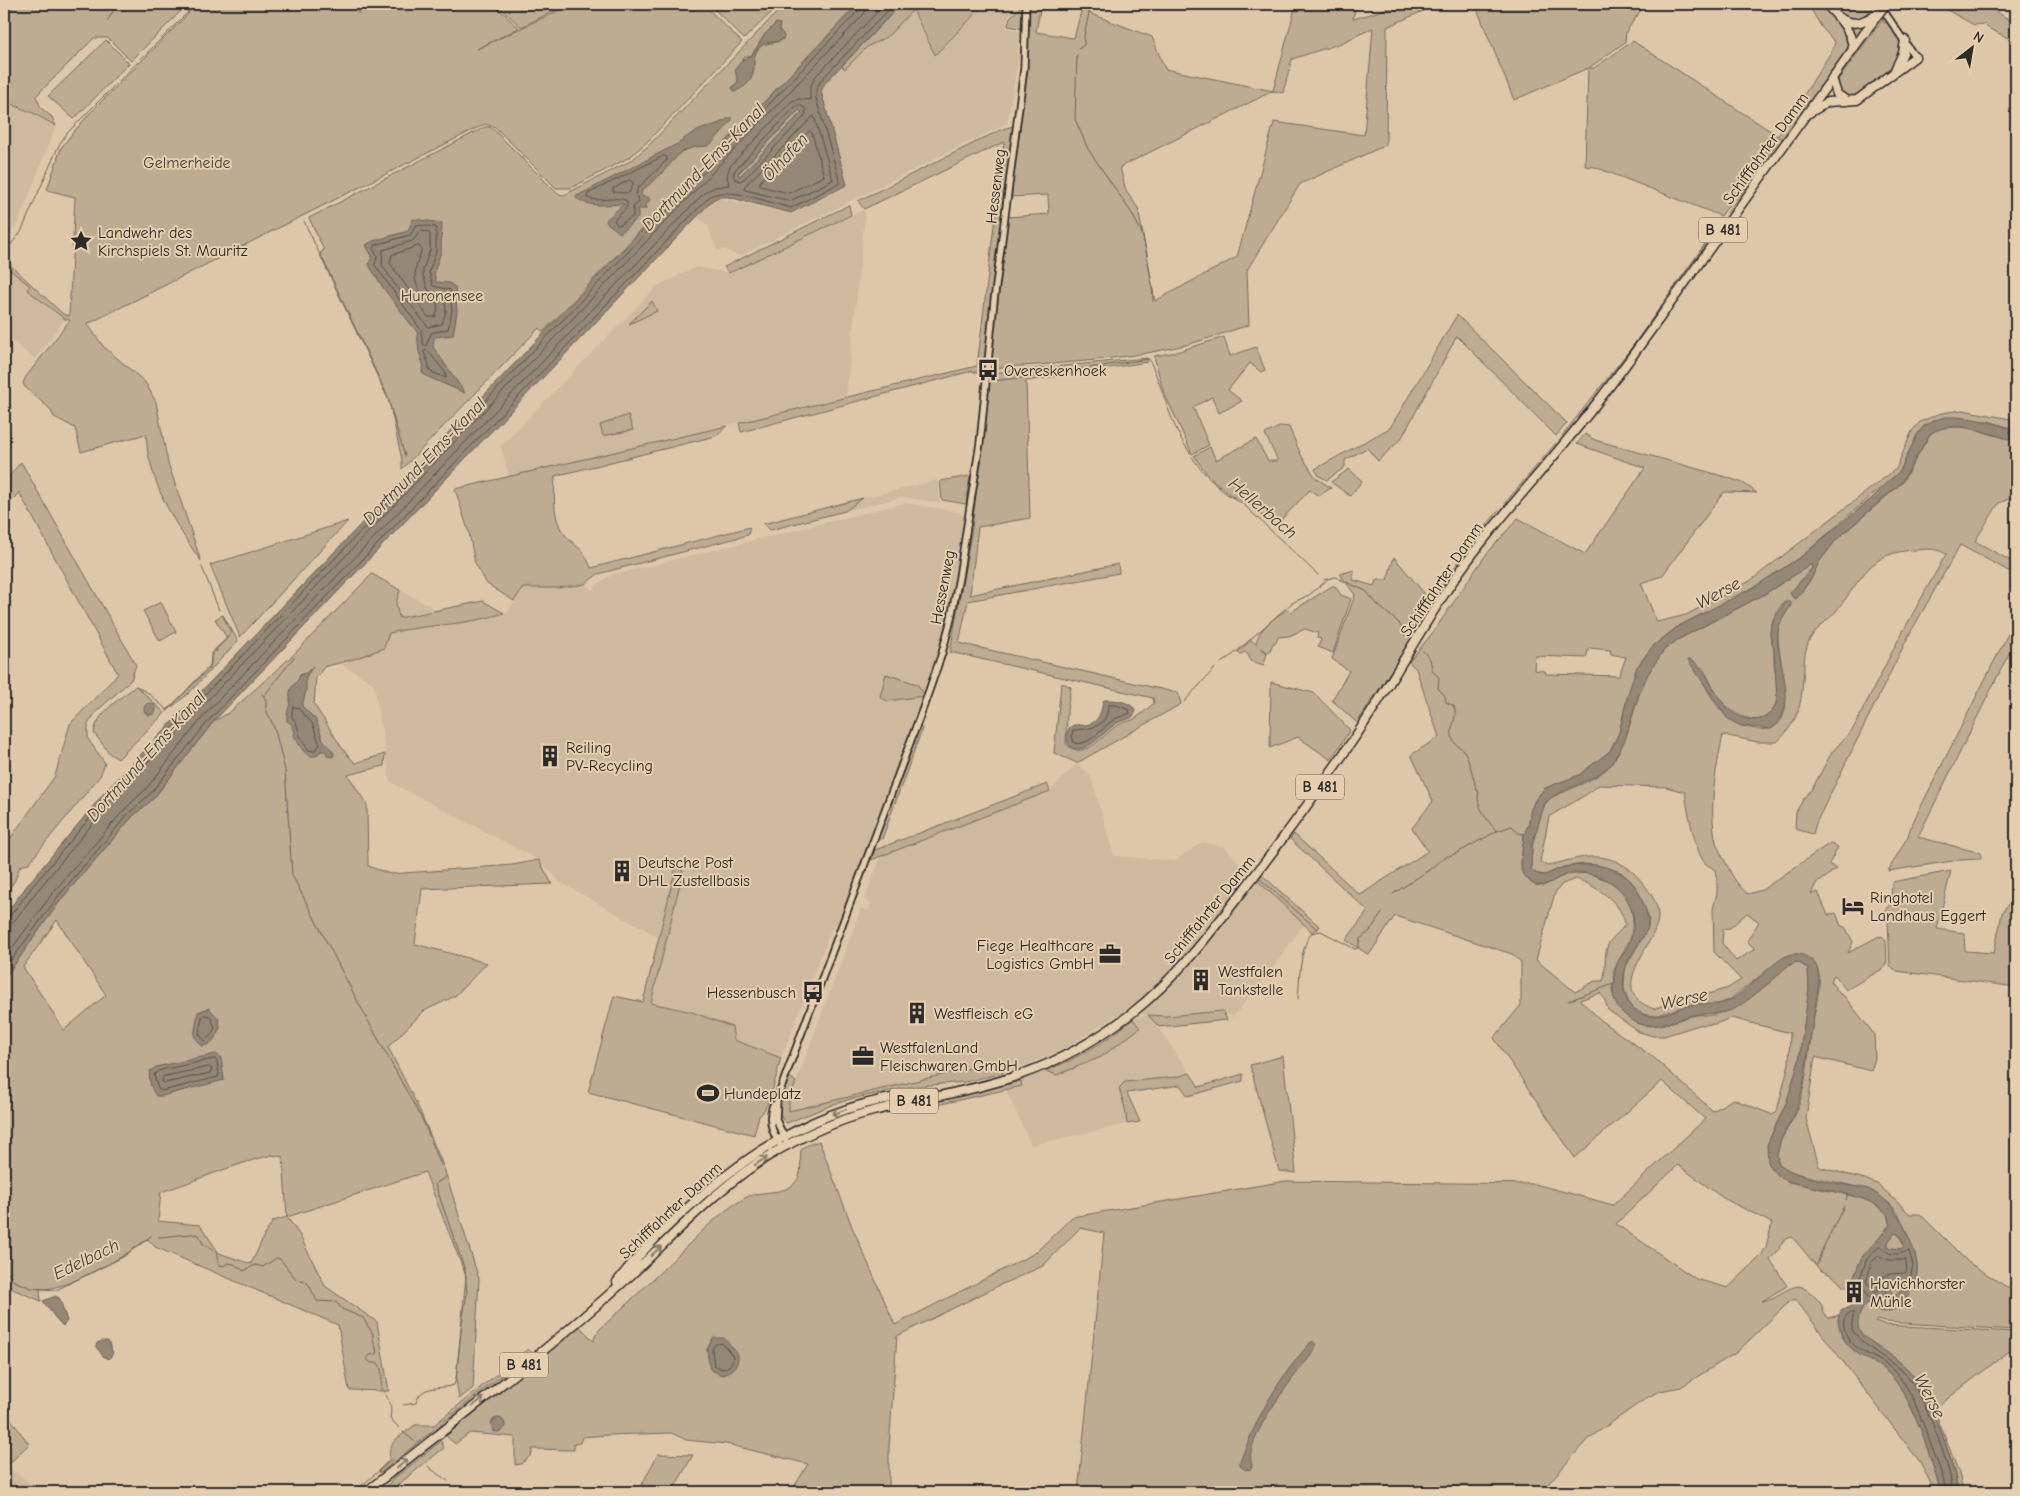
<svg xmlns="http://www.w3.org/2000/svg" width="2020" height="1496" viewBox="0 0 2020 1496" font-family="'Comic Neue',sans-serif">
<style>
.built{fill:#ceb99e}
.green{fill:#bdab92;stroke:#746b5e;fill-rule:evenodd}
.water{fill:#948776;stroke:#6a6258;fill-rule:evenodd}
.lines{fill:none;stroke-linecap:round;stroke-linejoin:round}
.shore{stroke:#555049;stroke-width:1}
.stream{stroke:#6a6258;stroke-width:1}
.tertiary-casing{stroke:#2b2b2b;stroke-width:9}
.primary-casing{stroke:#2b2b2b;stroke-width:11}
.trunk-casing{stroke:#2b2b2b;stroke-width:11}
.tertiary{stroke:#e5ceae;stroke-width:5.5}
.primary{stroke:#e5ceae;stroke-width:8}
.trunk{stroke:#e5ceae;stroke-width:8}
.trunk-bridge-casing{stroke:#2b2b2b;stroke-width:11;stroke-linecap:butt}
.trunk-bridge{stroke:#e5ceae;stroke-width:8}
.oneway{stroke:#887c6c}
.labels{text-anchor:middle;stroke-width:4;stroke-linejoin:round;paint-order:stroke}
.shield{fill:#e5ceae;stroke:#635c52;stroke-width:1}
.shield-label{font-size:15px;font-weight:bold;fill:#2b2b2b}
.street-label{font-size:16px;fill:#2b2b2b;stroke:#e5ceae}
.park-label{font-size:16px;fill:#413e3a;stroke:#e5ceae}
.poi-label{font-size:16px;fill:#2b2b2b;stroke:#e5ceae;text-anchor:start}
.water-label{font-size:18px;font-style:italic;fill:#45423e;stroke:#e5ceae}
</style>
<rect width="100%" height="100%" fill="#dec7a9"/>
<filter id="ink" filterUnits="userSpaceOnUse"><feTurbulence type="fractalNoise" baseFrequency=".02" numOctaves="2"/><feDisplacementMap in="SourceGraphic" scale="10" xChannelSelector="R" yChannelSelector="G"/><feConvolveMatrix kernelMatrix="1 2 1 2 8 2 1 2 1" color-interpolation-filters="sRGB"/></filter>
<g filter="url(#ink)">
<path class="built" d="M986,4H1018L1016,10L1009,15L1006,28L1020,31L1017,54L1019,55L1007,123L740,256L723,249L717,251L708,226L697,217L719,198L792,214L848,186L821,96V91L825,83L842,66L846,69L867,47L888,36L912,11L935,56Z
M4,101L35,114L56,126L18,223L4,241Z
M864,209L865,217L846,397L509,477L501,446L657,286L696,267L729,273Z
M4,265L30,286L27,291L65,319L35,359L4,335Z
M938,480L940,503L903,497L845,511L863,498Z
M905,503L949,510L960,513L964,517L951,605L931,680L838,923L831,930L781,1058L734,1040L732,1027L692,1012L651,1003L683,871L658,937L560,882L539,860L390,782L374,684L340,663L384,648L388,633L403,629L482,620L509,611L522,588H558L585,584L592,590L603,580L612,575Z
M400,590L432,607L433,611L399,618L396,603Z
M1077,763L1091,776L1114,856L1175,861L1202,842L1225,847L1250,876L1212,925L1215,935L1258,881L1304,924L1272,969L1233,1017L1223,1011L1166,1016L1149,1015L1190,1073L1119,1088L1125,1108L1127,1124L1031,1145L1006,1090L1022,1086L1021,1081L1045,1071L1057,1075L1140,1029L1133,1019L1147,1015L1133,1013L1128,1008L1066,1048L1034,1062L1003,1073L1000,1062L788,1111L789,1101L861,908L868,911L871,904L864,900L881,856L1050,791Z
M11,1469L42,1492H4V1475Z"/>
<path class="green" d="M4,4H494L519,28L477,49L572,4H703L742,42L647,142L630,157L571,188H556L495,127L485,124L92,322L87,323L103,346L145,382L156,402L168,463L201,561C180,532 158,497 150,461C147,453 147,443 146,434L81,452L75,428L54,417L50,409L25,387L23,384L25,378L70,320L65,319L27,290L30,286L4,265L5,260L63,314L69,316L75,197L47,190L61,148L71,135L90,113L189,13L184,8L131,61L108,38H94L36,96L41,108L52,117L56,126L35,114L4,101Z
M497,4H568L521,27Z
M709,4H780L744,39Z
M785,4H858L543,332L539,328L402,469V460L388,397L320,253L324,250L309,218L485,127H490L494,130L558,194L564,195L632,160L650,144ZM776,23L784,38C776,46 763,40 757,51C752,60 755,61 754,70C753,81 742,89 732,88L738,81L744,57L752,55L765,34Z
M901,4H985L935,55L913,10L888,36L867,47L845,69L842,66Z
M1020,4H1023L1024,29L1008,26L1010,17L1019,9Z
M1029,4H1041L1036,32L1074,38L1083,4H1092L1089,13L1152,37L1165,69L1273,91L1296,4H1356L1353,19L1374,13L1398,4H1439L1387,27L1386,145L1300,184L1247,270L1249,325C1223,333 1198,343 1172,348C1113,361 1051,364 990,368L1008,217L1049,214L1048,195L1011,197C1019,133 1029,68 1029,4ZM1373,28L1364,135L1274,122L1237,257L1155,301L1138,208L1126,191L1120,167L1273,91L1283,93L1292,59L1339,44Z
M1475,4H1645L1626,32L1625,42L1589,68H1594L1633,41L1778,136L1833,49L1835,42L1822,28L1808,4H1820L1840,25L1849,40L1848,50L1783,139L1778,137L1721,216L1595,167L1585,166L1588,68L1514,100Z
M1831,4H1873L1875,6C1856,24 1849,23 1831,4Z
M1936,4H1985L1987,7L2016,23V42L1988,28L1984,24L1974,25Z
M1883,19L1884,23L1887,22C1892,29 1900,37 1901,46C1903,64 1837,125 1838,80Z
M1851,25L1864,27L1856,38L1849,26Z
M106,40L129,63L74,119L48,96Z
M799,110L802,112L740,176H739L738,174Z
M1013,126L985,374H980L972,371L741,432L739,423L977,366L1004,142L864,209L858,201L1000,130Z
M849,205L851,215L729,273L724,267Z
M652,301L657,311L629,324Z
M1457,315L1567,423L1556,436L1457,336L1401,439L1378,461L1367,448L1345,460V467L1327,480L1319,476L1315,469L1390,428Z
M1224,337L1230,356L1256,347L1265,370L1261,372L1250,363L1228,390L1242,401L1219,413L1212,397L1193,407L1209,445L1192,454L1163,390L1154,356L1176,352Z
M1147,358V362L1026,381L1030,518L978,527L970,595L1118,564L1119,573L968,601L959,643L1178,693L1181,704L1077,763L1054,753L1061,684H1065L1071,687L1067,710L1066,744C1084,763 1104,733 1118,725C1122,722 1128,722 1132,720C1140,716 1147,709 1154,703L1153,698L950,652L972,528L989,373Z
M1963,410L2016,420V430L1989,421L1935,420L1924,426L1917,435L1900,471L1802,556L1756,586L1677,627L1652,647L1637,667L1628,694L1619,733L1610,751L1579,775L1546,788L1535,800L1530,812L1529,823L1524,835L1521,863V871L1531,883L1543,886L1565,875L1588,873L1612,882L1626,894L1630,903L1633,919L1631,937L1613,972L1615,983L1613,985C1611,999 1618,1006 1627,1015C1648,1036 1670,1021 1695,1015C1701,1014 1707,1016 1714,1015C1722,1013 1752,994 1760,989C1774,980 1782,966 1797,962L1808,968L1809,989L1799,1061L1787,1101L1767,1145L1788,1182C1802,1184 1816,1188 1830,1191C1847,1195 1891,1201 1890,1224L1874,1245L1864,1254L1855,1276L1845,1288L1833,1276L1820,1270L1792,1237L1786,1239L1779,1247L1780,1249L1770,1259L1787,1286L1762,1301C1776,1299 1786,1287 1799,1286C1807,1288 1816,1297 1821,1304C1824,1310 1823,1314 1828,1318L1839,1315C1837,1320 1839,1324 1840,1330C1847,1356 1875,1358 1892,1377C1916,1404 1930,1457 1941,1492H1934L1933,1488L1920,1462L1795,1299L1789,1302L1737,1352L1681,1387L1660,1391L1648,1397L1588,1439L1541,1492H1078L1104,1233L1080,1228L1043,1266L1000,1285L897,1336L889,1448V1489L886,1492H791L808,1464L726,1444L686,1440L672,1433L606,1435L582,1437L580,1443L574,1444V1450L532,1449V1454L521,1464L515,1465V1437L470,1433L455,1444L446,1436L579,1326L594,1341L595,1335L600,1329C626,1305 652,1280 678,1255C698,1235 720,1212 745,1198C761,1189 782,1196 795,1183C804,1173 799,1161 801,1150L805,1146L819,1141L853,1229L895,1325L1035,1253L1072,1217L1286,1181L1535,1184L1613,1205L1705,1119L1662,1081L1575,1158L1494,1038L1521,1005V962L1512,954L1395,916L1369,955L1346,940L1368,911L1290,839L1294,834L1360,895L1428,851L1412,828L1433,801L1411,755L1439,737L1416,669L1409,662L1434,631L1485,556L1518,518L1585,554L1645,468L1577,444L1585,434L1595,440L1726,477L1743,483L1757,493L1724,492L1662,576L1641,583L1657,622L1686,615L1750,581L1896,469L1912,431L1920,422L1941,413ZM1589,648L1611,650L1610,654L1626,657L1619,676L1546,674L1545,671L1534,670L1535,656L1586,658ZM1576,879C1596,886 1621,901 1625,924C1621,932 1611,937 1608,945C1603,957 1607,969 1603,981H1595L1575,992L1536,960L1555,893L1562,884ZM1600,993L1604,998L1608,1010L1639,1032L1653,1036H1664L1699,1025L1715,1024L1731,1018L1790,1033L1789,1063L1777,1111L1773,1115L1733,1099L1713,1111L1653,1057L1604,1023L1580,1000ZM1678,1165L1723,1198L1772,1223L1766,1247L1761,1256L1728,1288L1696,1279L1616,1224ZM707,1349L722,1375L710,1369ZM497,1418L505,1427L501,1431L494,1432L492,1420Z
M628,415L633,430L603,436L600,425Z
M727,426L716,436L555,476C554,496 552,522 567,537C580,550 584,549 591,568L750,527L748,535L598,574L585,584L558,588H523L514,601L487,584L475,563L469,533L455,489Z
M1281,426L1289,427L1301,455L1316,478L1331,488L1319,496L1310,490L1274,527L1245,501L1231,496L1208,475L1194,456L1210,447L1216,460L1256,439L1268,461H1278L1265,434Z
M1949,427H1965L2016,441V496L1999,503L1975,541L2016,564V575L1960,545L1908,637L1816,823L1813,834L1795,829L1796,812L1804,798L1812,789L1832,752L1853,729L1897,642L1946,554C1937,548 1928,549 1917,550C1868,551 1863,579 1836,611C1828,621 1816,628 1810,639C1805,649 1804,659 1804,669C1801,701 1802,718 1777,742H1758L1723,735C1716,769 1708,807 1716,842C1718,849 1723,857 1726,863C1732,876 1737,885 1748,894L1762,890L1830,843L1838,847L1829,864L1836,869L1821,881L1817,882L1811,894L1818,892L1828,915L1836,913L1841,926L1845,927L1853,942L1848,953L1877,937L1882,936L1886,941L1887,961L1884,968L1846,990L1835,975L1833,976L1831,982L1840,994L1844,996L1874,1034L1875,1058L1871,1071L1815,1057L1806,1118L1819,1167L1865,1179L1879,1185L1910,1214H1920L1968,1262L2016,1293V1330L1885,1322L1877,1320L1875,1322L1885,1325L2016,1332V1346L1934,1409L1959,1473L1963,1492H1958C1955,1461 1927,1387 1904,1366C1894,1356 1864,1341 1859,1331C1854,1323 1861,1309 1867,1303L1880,1311L1904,1302C1919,1280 1921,1266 1910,1242C1906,1231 1903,1220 1896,1211C1878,1185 1832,1183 1803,1175C1796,1173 1784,1170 1779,1164C1770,1151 1790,1126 1795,1115C1806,1092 1809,1051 1812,1026C1815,1008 1822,987 1818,969L1793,954L1782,959L1729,1000L1716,1005L1700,1004L1689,1005L1655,1016L1643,1014L1630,1006L1624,989L1625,968L1647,930L1649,919L1639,893L1632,883L1621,872L1597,865L1584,864L1563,867L1545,875L1535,873L1531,870C1531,849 1535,810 1552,797C1567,790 1599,779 1609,766C1640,729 1632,667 1677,640L1763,595L1811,564L1812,568L1791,593L1795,599L1798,597L1811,579L1819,562L1837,539L1902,483L1930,434L1936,429ZM1786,600L1790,607C1785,614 1779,622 1778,631C1775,657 1808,736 1756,729C1744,727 1733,724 1725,715C1711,701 1704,680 1691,664L1703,668C1716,692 1722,712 1751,719C1785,727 1777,683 1774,664C1774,659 1774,654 1774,649C1773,644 1770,639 1770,634C1770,624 1778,606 1786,600ZM1599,785L1666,787L1685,792C1687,807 1695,852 1705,863C1708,865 1712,868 1715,870L1717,881V893L1713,909L1714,952L1741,980L1728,988L1708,994L1693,993L1654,1009C1603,991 1655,947 1658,918C1659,907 1653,896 1646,887C1618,849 1589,853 1548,866L1540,862L1549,817C1565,806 1584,798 1599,785ZM1747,913L1759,922L1747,941L1755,949L1736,961L1722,943L1723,929L1730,928Z
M21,462L136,665L131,680L97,711L88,724V739L105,763L100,776L28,864L20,866L15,880L4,896V847L55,776L70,724L118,674L19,492L4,511V482Z
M1349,469L1362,481L1350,496L1331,482Z
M970,476L966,504L942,500L940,481Z
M863,498L845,511L770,530L763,524Z
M348,521L240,637L210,565Z
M1394,557L1434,605L1357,723L1332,700L1349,671L1332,659L1355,595L1340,574L1354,570L1353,580L1374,586L1376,580H1387Z
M372,574L400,590L396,603L399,618L483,601L504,613C466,626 427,624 389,633L384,648L354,659L324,667L316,678L314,704L342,748L355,763L385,754L384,766L348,775L367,805L368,866L390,874L513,865L539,860L552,884L422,889L415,944L487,963L455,996L424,1011L388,1047L420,1111L444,1168L479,1279L473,1388L459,1399L456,1380L466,1276L425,1172L287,1217L299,1234L325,1286L377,1322L389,1391L349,1390L338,1325L155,1247L148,1239C127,1255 66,1291 40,1289L41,1301L10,1288L4,1291V979L63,897L133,816L153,799L214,721L230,712L294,654ZM57,920L106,995L64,1030L23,967ZM209,1008L220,1027L213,1041L198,1012ZM272,1155L283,1157L287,1217L273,1221L265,1234L251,1264L219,1253L200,1225L158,1221L161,1192C198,1180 234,1164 272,1155Z
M1332,586H1335L1341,595L1351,599L1333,653L1318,647L1321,639L1317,638L1318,633L1305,629L1289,636L1278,637L1276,643H1273L1269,653L1261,648L1267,653L1264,665L1250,661L1249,656L1245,652L1241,654L1238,652L1251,640L1256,644C1257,630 1276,616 1288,609L1291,612Z
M161,602L176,632L160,641L143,611Z
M223,615L238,641L188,694L166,712L211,664V653L227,638L215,619Z
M2016,618V639L1918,837L1981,853V859L1959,860L1888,871L1908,836L1911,826Z
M886,674L917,684L924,694L923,696L888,701L880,697Z
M1271,682L1314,693L1350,730L1331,760L1298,737L1270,748Z
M136,686L165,713L118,759L110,754L94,733C97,712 121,698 136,686Z
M920,726L922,729L882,839H878Z
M1047,784L1050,791L871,860L875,850Z
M676,867L683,871L651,1003L692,1012L732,1027L734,1040L781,1058C777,1072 770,1108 759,1116L754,1135L588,1092L614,996L643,1002Z
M1951,871L1937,929L1964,933L1965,951L1994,953L2002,913L2016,893V987L1897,971L1890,966L1888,921L1886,909L1891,903L1892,882Z
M1262,875L1320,927L1312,932L1258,881Z
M1223,1011L1227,1020L1159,1027L1148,1015L1166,1016Z
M1133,1019L1140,1028L1101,1057L1057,1075L1045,1071C1078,1058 1106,1042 1133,1019Z
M1283,1056L1296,1173L1279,1171L1250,1065Z
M1000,1061L1003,1073L965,1082L909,1087L851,1099L834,1104L787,1123C771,1114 785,1089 790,1077L796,1082L789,1101V1111Z
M1190,1073L1199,1087L1243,1074V1081L1188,1096L1180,1085L1127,1093L1140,1122L1127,1124L1125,1108L1119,1088L1125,1082L1176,1077Z
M1021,1081L1022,1086L910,1111L916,1107Z
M1894,1233L1898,1234L1904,1246L1901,1249L1891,1248L1888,1246V1242Z
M1891,1284L1897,1286L1904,1284L1905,1286L1894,1297L1889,1287Z
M528,1349L531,1352L380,1473L379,1470L389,1460L390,1448L395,1440L415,1425H434Z
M4,1410L29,1444L4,1469Z
M441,1441L444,1448L390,1491L391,1492H382L393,1479Z
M658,1454L693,1455L672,1492H638Z"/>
<path class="water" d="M858,4H901L825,83L821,91L847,185L791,213L728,197H719L713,200L214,721L153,799L133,816L63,897L4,979V916L28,884L105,792ZM799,110L802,112L740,176H739L738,173Z
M776,23L780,24L779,30L783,34L784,37L782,40C776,42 767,42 763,44C748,54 758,72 748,83C745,87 739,89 735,92L732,88L738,81L735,71C739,62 743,59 752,55L765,34Z
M729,118H732V120L713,142L708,146L694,147L681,152L662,173L642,191L641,194L643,197H648L650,200L646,205V209H638V218L620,233L606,222L607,219L624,204C606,204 590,209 575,197L681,142C693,128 714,128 729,118Z
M413,219L442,223L441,252L434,272L436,282L449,283L455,287L457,312L453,335L434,337L433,347L465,393L428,377L422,373V368L424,367L419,352L417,332L384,289L369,265L372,256L366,245L373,241L408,231Z
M1945,417C1970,416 1993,423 2016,430V441C1990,435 1955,417 1930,434L1901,483L1837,539L1819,562L1811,579L1796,599L1793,598L1790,593L1812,568V564L1763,595L1677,640L1664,650L1648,674L1638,696L1625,740L1611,765L1596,776L1552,797L1545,803L1532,845L1531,869C1534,873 1538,875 1544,875C1551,874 1558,868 1565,867C1593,861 1628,866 1640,895C1643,903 1650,918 1648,927C1646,933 1641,938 1638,944C1627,961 1618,979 1627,1000C1631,1010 1641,1016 1651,1016C1664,1017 1679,1007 1691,1005C1704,1002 1716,1007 1728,1001C1748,992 1774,958 1792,954C1798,953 1805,955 1810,959C1818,964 1819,973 1819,982L1803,1087L1795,1114L1781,1139L1777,1155L1778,1162C1790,1177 1832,1182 1850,1186C1857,1187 1866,1187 1872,1191C1894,1204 1899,1216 1909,1238C1919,1262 1922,1276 1906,1299C1900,1308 1890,1313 1880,1311L1870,1303H1867C1859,1311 1854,1325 1862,1335C1879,1348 1899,1358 1913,1375C1930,1397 1955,1464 1958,1492H1941C1930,1457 1916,1404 1892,1377C1874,1357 1848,1358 1840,1329C1838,1322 1837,1318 1841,1311L1849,1307L1863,1295L1850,1283C1857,1274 1857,1263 1864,1255C1872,1244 1883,1236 1890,1225L1889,1216C1862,1187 1815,1193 1781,1178L1771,1169L1768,1162L1767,1145L1787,1101L1799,1061L1809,989L1808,968L1797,962C1786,965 1781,972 1773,980C1761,989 1749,1000 1736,1008C1721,1016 1710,1012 1695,1015C1669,1021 1645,1036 1623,1013C1615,1006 1612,996 1613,985L1615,983C1612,960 1625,957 1631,938C1641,908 1620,879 1589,874C1581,872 1571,872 1563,876C1553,880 1547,887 1535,885L1523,875L1521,863L1524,835L1529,823L1530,812L1535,800L1545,788L1579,775L1610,751L1619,733L1628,694L1637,667L1652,647L1677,627L1756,586L1802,556L1872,498L1900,471L1917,435L1924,426L1935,420ZM1895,1233C1900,1234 1903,1241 1904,1246L1901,1249L1891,1248L1888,1246V1242ZM1891,1284L1900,1288L1901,1285L1904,1284L1905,1287L1894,1297L1889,1287Z
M1786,600L1791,602V605C1786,614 1779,622 1778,633C1775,663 1802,707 1771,729L1741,726L1727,718L1688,660L1690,659C1709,670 1711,691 1725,706C1741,724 1771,727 1777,699L1774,650L1770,634L1773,620Z
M313,666L306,677V691L302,706L316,720L323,740L334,753L333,757L328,756L325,751H321L316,756C303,757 301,746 294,736L295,731L292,728V724L287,721C286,712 290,707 290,701C290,696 289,694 291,689C294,683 298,682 300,675L306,673Z
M1105,700C1116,700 1129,701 1136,710C1134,720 1127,719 1119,722C1108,727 1084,759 1070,746C1065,741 1067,733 1069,728C1074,724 1074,725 1080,725C1097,726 1101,715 1103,701Z
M144 709a6 6 0 1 1 12 0a6 6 0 1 1-12 0Z
M209,1008L218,1018L220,1027C216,1037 213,1045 202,1046L194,1036L198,1012Z
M216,1054L221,1058L224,1080L162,1096H156C151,1089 148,1079 150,1071L156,1067Z
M56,1296L60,1299L67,1321L63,1326L59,1323L43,1301Z
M713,1338H724L738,1354C738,1367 734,1371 722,1375L710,1369L707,1349Z
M102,1341H108L113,1353L109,1359L103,1356L96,1347L97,1343Z
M1311,1342H1314L1316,1345C1313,1355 1305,1362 1299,1370C1285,1389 1242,1443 1252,1465L1251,1469L1246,1470L1240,1466V1462C1257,1416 1278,1379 1311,1342Z
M491 1425a7 7 0 1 1 14 0a7 7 0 1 1-14 0Z"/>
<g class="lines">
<path class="shore" d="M800,105L806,109L805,116L744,179L740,181L735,179L733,175L735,170L795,107Z
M814,116L833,180L790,201L745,190V186Z
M810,131L812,133L824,176L789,193L760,186V182Z
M664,156L667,157V160L637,189L636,195L639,202L633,207V216L620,225H617L614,220C619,214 631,209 626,200C615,196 601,203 587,198L588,194Z
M630,180L633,183L629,193L613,192V189Z
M417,225L436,227V251L429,272L433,286L450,290L452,311L448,329L431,333L426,346L423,344L421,330L375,265L377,256L373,248L375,245L410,235Z
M421,231L428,232L430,234V250L423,269V275L428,290L433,293L444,295L446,311L442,324L428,327L394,283L382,265L383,250L412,241Z
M419,246L422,249C412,274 410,291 437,302L438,310L435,317H428L390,263L392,255Z
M427,350L445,372L446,378L429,371V365L424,352Z
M1109,705H1116L1129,710L1130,713C1125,716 1120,716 1115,719C1102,726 1091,747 1074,743L1072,735L1073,730C1086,729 1103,729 1107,713C1108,710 1108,708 1109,705Z
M293,707H297L312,723L320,745L314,751L308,750L300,736L296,722L292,717Z
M4,918L10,916L32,887L109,795L860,9L861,4
M4,924H10L15,920L37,891L113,799L864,14L868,4
M4,959L55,890L125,809L146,789L206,713L705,192L715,187L729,185L727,175L730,166L792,101L799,99L810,100V88L815,77L885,4
M4,970L60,894L129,813L150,794L211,718L710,196C728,186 770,203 791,208L840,183L816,98V90L821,80L894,4
M205,1015L210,1016L215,1027L212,1034L205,1041L199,1034L202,1017Z
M214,1059L217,1061L219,1075L218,1077L162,1091L158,1089L154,1075L158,1071Z
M209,1067L212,1069L210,1073L165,1083L162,1082L163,1077Z
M1879,1247H1882C1889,1257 1899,1254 1909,1251L1913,1265L1910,1280H1891L1885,1283L1884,1287L1886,1294L1891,1303L1890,1305L1882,1306L1868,1297L1866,1292L1858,1283L1867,1259Z
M1879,1256L1889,1260H1905L1907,1269L1905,1273C1891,1274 1877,1273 1878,1291L1875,1293L1866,1281L1872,1262Z
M716,1344L722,1343L733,1356C733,1364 730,1367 722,1369L714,1365L712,1350Z
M1946,1492C1944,1477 1936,1459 1931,1445C1920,1417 1912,1384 1887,1365C1875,1356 1854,1351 1847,1336C1843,1327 1841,1319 1849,1313H1854C1853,1318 1851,1323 1852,1328C1855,1343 1898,1364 1909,1378C1926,1401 1950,1464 1953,1492"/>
<path class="stream" d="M352,4L359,14
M372,12L380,4
M108,20L117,4
M1078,49L1084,45V36L1091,4
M1077,55L1075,119L1088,149L1131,212L1141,231L1147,253L1152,285L1153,302
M1727,213L1778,142
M304,221L388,399L405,456
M4,253L21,232L59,145L67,133L196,4
M1033,376L1149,359C1164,389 1170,426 1190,453
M992,381L1028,377
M1562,436L1632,347L1722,220
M1192,457C1207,478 1219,491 1242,503L1318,575
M1505,503L1556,443
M202,567L219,610
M1324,580L1335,577L1366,591L1378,605L1399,623L1406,636
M1437,593L1466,551L1499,510
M1404,635L1418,622L1431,603
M216,650L229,636L231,632L223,616
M1423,651L1430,659L1433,672L1439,677L1438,688L1445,696L1446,702L1454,706C1458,719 1450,726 1452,736C1453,744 1459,746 1464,751C1469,758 1474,780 1476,789L1479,793C1474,803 1490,825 1497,831
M1221,663L1235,653L1280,613L1292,603L1309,595L1326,581
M136,686L148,693L167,710L210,668L211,656L216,650L217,652
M262,694L266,700V709L275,730L285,770L292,875L359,1004L423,1121L441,1165
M264,696L294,657
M1184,702L1215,668
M1260,879L1318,930
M1393,894L1429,870L1443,858L1457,853L1497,831L1512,826L1518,833L1524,834
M1298,999C1300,978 1299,951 1311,933L1321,931L1355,949L1358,948L1360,939L1370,931L1382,913
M1568,1001L1616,983
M1846,1200L1848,1193
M159,1237C168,1237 193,1232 199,1235L203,1244L216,1252L219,1265L224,1266L227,1263L234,1264L244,1271L255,1265L263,1267L276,1258L280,1259L296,1279L305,1281L309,1285L317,1301L336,1302L342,1309L363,1318L373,1334C371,1341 378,1346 376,1354L370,1355L367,1359L371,1363H378C383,1370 382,1379 381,1388C388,1398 393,1405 390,1418L399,1428
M1817,1265L1821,1252L1844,1206
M4,1274L7,1273L10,1274L12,1280L31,1288L56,1290L123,1257L151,1236
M403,1405L416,1403C421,1384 438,1390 454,1385L456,1379L462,1322L467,1293L466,1283L465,1270L435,1184L446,1177
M403,1432L414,1441
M428,1466L431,1469L448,1481
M354,1492L393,1459"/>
<g class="tertiary-casing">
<path id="tertiary" d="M1879,4L1915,57
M773,1105C768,1118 772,1132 779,1143
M786,1141L776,1120L777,1099L923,708L942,653L950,623L959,577L980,443L994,301L1024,68L1026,4"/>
</g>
<g class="primary-casing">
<path id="primary" d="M617,1282C636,1257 659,1234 682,1213C754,1146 834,1098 934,1093
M366,1492C455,1421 546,1352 631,1275C679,1230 724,1180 782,1148C811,1132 841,1119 873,1111C923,1098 974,1091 1022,1074C1062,1060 1098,1039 1132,1013C1179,976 1215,927 1252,879C1288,832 1324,783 1357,734C1391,684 1419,631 1453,581C1489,529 1532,483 1572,434C1603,397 1631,358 1659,319"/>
</g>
<g class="trunk-casing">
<path id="trunk" d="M1826,4C1838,17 1852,30 1853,49
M1840,18C1854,27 1863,22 1877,14
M1895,70L1903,53L1905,40
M1832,78L1837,94L1847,101
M1809,113L1828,102L1857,100L1915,57
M1659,319L1879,13"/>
</g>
<use href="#tertiary" class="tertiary"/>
<use href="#primary" class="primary"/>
<use href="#trunk" class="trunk"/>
<g class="trunk-bridge-casing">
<path id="trunk-bridge" d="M1879,13L1886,4"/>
</g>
<use href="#trunk-bridge" class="trunk-bridge"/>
</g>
<defs><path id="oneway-shaft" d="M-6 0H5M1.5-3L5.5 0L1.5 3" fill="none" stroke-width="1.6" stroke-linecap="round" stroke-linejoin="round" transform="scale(1.25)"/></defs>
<g class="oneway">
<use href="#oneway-shaft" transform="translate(839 1112) rotate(160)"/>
<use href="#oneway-shaft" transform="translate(761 1161) rotate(-33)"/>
<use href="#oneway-shaft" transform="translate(656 1251) rotate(-44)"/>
<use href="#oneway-shaft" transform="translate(478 1402) rotate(-39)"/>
<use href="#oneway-shaft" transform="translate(402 1464) rotate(-39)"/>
</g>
</g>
<defs>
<g id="sight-bare" transform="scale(1.725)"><path d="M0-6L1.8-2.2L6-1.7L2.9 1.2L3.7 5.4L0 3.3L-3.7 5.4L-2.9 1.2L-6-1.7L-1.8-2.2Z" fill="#2b2b2b" stroke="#e5ceae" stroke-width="2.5" paint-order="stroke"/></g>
<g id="bus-bare" transform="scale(1.725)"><path d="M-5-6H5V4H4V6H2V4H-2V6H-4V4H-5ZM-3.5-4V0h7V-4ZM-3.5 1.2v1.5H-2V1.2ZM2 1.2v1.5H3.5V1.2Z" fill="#2b2b2b" stroke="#e5ceae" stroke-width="2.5" paint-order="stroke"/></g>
<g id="building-bare" transform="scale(1.725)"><path d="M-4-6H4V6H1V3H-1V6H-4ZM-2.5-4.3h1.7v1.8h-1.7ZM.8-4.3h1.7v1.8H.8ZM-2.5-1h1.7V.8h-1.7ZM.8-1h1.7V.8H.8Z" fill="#2b2b2b" stroke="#e5ceae" stroke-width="2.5" paint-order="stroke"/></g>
<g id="hotel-bare" transform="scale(1.725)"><path d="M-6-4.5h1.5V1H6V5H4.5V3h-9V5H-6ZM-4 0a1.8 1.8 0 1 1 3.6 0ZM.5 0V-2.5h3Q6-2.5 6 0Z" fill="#2b2b2b" stroke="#e5ceae" stroke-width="2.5" paint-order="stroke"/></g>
<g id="office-bare" transform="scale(1.725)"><path d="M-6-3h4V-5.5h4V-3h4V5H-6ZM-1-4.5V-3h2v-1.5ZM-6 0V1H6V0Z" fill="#2b2b2b" stroke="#e5ceae" stroke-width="2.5" paint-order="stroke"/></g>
<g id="stadium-bare" transform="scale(1.725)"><path d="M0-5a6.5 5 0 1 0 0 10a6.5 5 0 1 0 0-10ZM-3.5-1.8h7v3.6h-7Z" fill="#2b2b2b" stroke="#e5ceae" stroke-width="2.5" paint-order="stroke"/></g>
</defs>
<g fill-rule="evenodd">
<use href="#sight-bare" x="81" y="241"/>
<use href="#bus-bare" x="988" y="370"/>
<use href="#building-bare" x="550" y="756"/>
<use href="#building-bare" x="622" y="871"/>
<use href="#hotel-bare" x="1853" y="906"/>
<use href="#office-bare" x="1110" y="954"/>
<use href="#building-bare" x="1201" y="980"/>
<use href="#bus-bare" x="813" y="992"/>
<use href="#building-bare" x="917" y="1013"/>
<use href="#office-bare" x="863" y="1056"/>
<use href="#stadium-bare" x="708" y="1093"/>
<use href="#building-bare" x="1854" y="1292"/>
</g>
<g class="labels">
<g class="shield">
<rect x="1699" y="217.5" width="48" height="25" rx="4"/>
<rect x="1296" y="774.5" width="48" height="25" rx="4"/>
<rect x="890" y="1088.5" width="48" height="25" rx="4"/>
<rect x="500" y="1352.5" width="48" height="25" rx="4"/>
</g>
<g class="shield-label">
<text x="1723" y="235">B 481</text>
<text x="1320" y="792">B 481</text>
<text x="914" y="1106">B 481</text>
<text x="524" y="1370">B 481</text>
</g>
<g class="street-label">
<text transform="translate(1765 148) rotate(-54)" y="6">Schifffahrter Damm</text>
<text transform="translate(995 186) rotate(-83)" y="6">Hessenweg</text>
<text transform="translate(1441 579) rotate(-56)" y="6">Schifffahrter Damm</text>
<text transform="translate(942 587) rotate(-79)" y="6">Hessenweg</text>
<text transform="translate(1209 909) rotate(-51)" y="6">Schifffahrter Damm</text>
<text transform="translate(670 1210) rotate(-43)" y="6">Schifffahrter Damm</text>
</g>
<g class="park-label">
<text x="187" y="168">Gelmerheide</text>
<text x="442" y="301">Huronensee</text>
</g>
<g class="poi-label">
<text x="98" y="238">Landwehr des<tspan x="98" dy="18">Kirchspiels St. Mauritz</tspan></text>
<text x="1004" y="376">Overeskenhoek</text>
<text x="566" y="753">Reiling<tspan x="566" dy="18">PV-Recycling</tspan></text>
<text x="638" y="868">Deutsche Post<tspan x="638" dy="18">DHL Zustellbasis</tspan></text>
<text x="1870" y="903">Ringhotel<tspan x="1870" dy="18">Landhaus Eggert</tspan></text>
<text x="1094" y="951" text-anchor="end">Fiege Healthcare<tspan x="1094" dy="18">Logistics GmbH</tspan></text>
<text x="1218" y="977">Westfalen<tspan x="1218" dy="18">Tankstelle</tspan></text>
<text x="796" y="998" text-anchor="end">Hessenbusch</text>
<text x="934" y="1019">Westfleisch eG</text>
<text x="880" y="1053">WestfalenLand<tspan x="880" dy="18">Fleischwaren GmbH</tspan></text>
<text x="724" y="1099">Hundeplatz</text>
<text x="1870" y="1289">Havichhorster<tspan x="1870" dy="18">Mühle</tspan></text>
</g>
<g class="water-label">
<text transform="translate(785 157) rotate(-47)" y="6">Ölhafen</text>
<text transform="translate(703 167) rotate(-46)" y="6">Dortmund-Ems-Kanal</text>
<text transform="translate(424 461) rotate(-46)" y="6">Dortmund-Ems-Kanal</text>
<text transform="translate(1263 508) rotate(41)" y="6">Hellerbach</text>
<text transform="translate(1718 593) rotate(-28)" y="6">Werse</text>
<text transform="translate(146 756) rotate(-48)" y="6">Dortmund-Ems-Kanal</text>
<text transform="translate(1684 999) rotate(-12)" y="6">Werse</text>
<text transform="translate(86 1259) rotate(-26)" y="6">Edelbach</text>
<text transform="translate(1930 1396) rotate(63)" y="6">Werse</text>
</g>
</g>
<rect width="2020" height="1496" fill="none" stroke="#e5ceae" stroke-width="20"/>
<rect x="10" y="10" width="2000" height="1476" fill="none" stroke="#2b2b2b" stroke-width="2" filter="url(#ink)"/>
<g transform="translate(1972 48) rotate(31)" stroke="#e5ceae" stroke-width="4" paint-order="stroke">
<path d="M0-4L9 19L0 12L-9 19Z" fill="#2b2b2b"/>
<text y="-8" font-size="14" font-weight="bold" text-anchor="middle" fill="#2b2b2b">N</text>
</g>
</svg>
